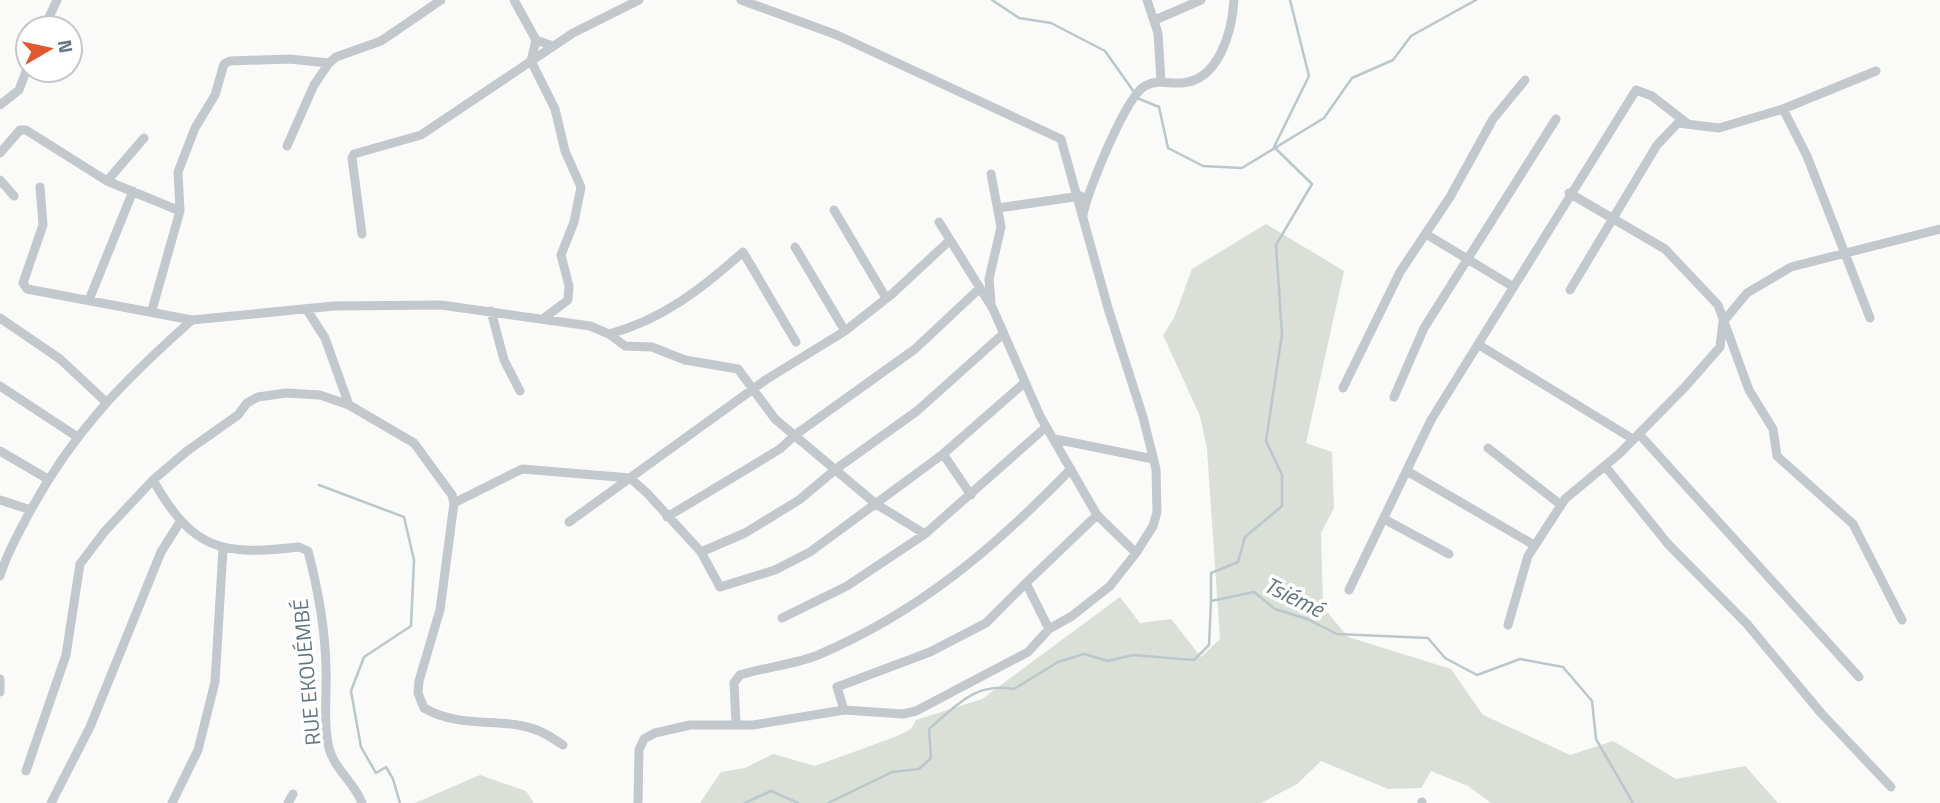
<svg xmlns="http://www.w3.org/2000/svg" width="1940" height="803" viewBox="0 0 1940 803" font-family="'Titillium Web',sans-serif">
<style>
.green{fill:#dadfd7}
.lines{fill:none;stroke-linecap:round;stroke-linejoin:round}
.stream{stroke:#bbc7cb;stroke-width:2.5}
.street{stroke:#c3c8cc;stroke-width:9}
.labels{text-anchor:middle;stroke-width:7;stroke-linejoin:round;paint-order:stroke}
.street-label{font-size:21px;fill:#657683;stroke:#fff}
.water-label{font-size:23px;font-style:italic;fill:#60757c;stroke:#fff}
</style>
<rect width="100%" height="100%" fill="#fafaf8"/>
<path class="green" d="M1266,224L1344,271L1306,443L1332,452L1334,508L1321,533L1323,607L1348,637L1451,669L1483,715L1570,755L1613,741L1676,779L1745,766L1778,803H1491L1468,786L1431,771L1421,788L1388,789L1321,761L1297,784L1261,803H700L721,772L745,768L773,754L815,766L895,737L911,729L916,720L982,699L1120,597L1140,623L1171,619L1201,657L1220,639L1207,449L1200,416L1163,335L1174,318L1192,269Z
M480,775L526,791L534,803H415Z"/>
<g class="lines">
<path class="stream" d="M992,0L1019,18L1051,23L1105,51L1134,92
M1137,98L1159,107L1168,148L1203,166L1242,168L1324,118L1352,78L1393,60L1411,36L1476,0
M319,485L404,517L414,560L411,626L364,657L351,691L361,747L376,773L386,767L393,779L400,803
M1211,601V573L1238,562L1245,537L1282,506V475L1266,441L1282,334L1276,245L1312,184L1274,147L1309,76L1290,0
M745,803L771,791L798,803
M828,803L892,772L919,769L931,758L929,729C957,705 975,682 1014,689L1058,662L1084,654L1108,661L1133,655L1194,660L1209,645L1211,601L1254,592L1275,609L1307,619L1337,634L1428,638L1445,658L1477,675L1520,659L1563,667L1592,701L1596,739L1633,803"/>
<path class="street" d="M514,0L536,40L553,46
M1147,0L1158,33L1161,81
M1155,20L1201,0
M44,28L57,0
M536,40L531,61L555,109L565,151L581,187L574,222L561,255L569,286L568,300L544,318
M0,105L19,90L28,66
M1783,109L1807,156L1870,318
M287,146L314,85L329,63L336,57L381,41L441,0
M0,153L20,130H26L107,181L180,211
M0,180L14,196
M107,181L144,138
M40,187L43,225L23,283L27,289L192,320L334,306L441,305L590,326L609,334L625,346L652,347L685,360L738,369L775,419L876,504L925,534
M1569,193L1665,249L1718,305L1749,390L1773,429L1777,456L1853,524L1902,620
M998,208L1081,196
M834,210L886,298
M1083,215C1087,192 1126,96 1145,86C1158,79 1169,84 1182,83C1219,80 1232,32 1234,0
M939,222L993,309L1040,416L1097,515L1136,553
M362,234L352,158L354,154L421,135L573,33L639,0
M1426,234L1512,286
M795,247L845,331
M1570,290L1657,145L1678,123L1719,128L1783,109L1876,71
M89,300L133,191
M991,302L989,279L1001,227L991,174
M152,310L180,211L178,172L195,128L215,95L224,64L230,61L289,59L329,63
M307,310L325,338L349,405
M491,311L504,360L520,391
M0,318L60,359L106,402
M609,334C662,320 703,288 743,252L796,342
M1479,345L1633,439
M0,386L76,436
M1343,388L1400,272L1450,197L1493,119L1525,80
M1394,397L1424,328L1556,119
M1639,434L1859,677
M1055,439L1153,459
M1488,448L1561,505
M0,451L46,478
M943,454L971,495
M1605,466L1668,544L1747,624L1821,713L1891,787
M1407,471L1534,545
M153,480C193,550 220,556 299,547L308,551C318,589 325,627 326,667C327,692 323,724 329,748C334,769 355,783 362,803
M0,500L31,510
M454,503L522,469L630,478L647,493L701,552L720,587L775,570L810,552L943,454L1023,384
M667,517L780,449L795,435L915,349L980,288
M1384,519L1449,554
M569,522L767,379L845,331L892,294L949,241
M701,552L745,533L799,500L836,469L917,411L1003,334
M0,576C6,555 17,536 27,517C71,434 122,382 192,320
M1349,590L1431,420L1636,90L1652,96L1688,124
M782,618L847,586L925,534L1046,427
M1508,625L1528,556L1565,499L1619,454L1685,387L1720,347L1723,322L1747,293L1791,267L1940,229
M1049,629L1026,583L1097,515
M0,679V692
M844,710L837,687L930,652L986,623L1026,583
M736,723L734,683L740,675C765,667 793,665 818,655C921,611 994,548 1071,469
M26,771L66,655L80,564L105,531L153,480L187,451L238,415L247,403L258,397L286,393L320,395L349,405L414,443L452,495L454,503L440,610L419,681L418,693L424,708C462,730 504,716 539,731C547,734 555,740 563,745
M51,803L90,727L161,552L180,522
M172,803L198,750L215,682L223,549
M288,803L293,794
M638,803L639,750L644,739L655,733L690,725H753L844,710L903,714L916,711L1028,652L1049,629L1072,616L1110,586L1136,553L1153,526L1157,512L1156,469L1143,417L1108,308L1061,139L837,35L741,0
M1422,803V802"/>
</g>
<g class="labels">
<g class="street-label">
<text transform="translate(307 672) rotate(-95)" y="7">RUE EKOUÉMBÉ</text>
</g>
<g class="water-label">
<text transform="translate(1294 597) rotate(26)" y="8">Tsiémé</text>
</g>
</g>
<g transform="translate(49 49) rotate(81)"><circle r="33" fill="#ffffff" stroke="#c1c8cd" stroke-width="2"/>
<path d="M0-5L12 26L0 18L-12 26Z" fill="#e4572e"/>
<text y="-10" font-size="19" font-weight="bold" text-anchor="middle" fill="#657683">N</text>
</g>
</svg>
